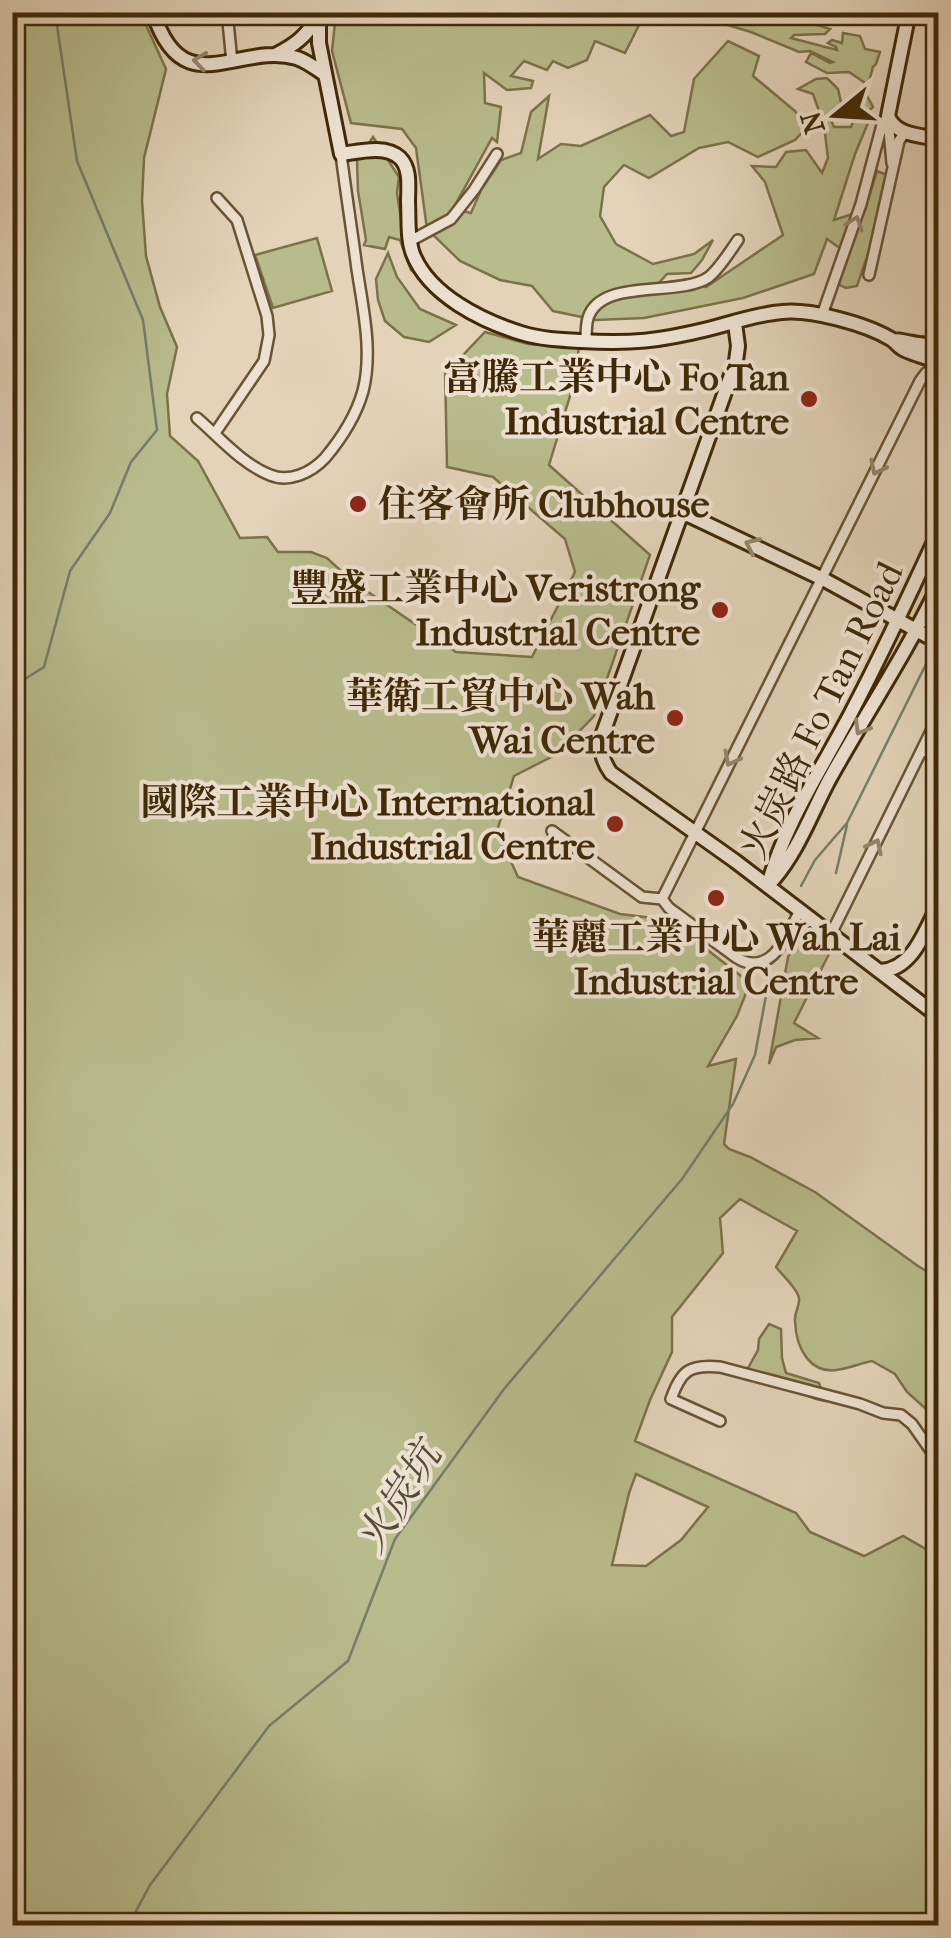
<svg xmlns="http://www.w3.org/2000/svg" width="951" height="1938" viewBox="0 0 951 1938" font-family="'IM FELL French Canon','Noto Serif TC',serif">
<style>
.green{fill:#b8bb8c;stroke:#7c724a;stroke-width:2.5;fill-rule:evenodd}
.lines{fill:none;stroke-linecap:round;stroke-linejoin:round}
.stream{stroke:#737f6b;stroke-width:2.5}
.street-casing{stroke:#695434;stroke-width:14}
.secondary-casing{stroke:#402907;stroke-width:18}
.street{stroke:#ede2d2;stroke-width:9}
.secondary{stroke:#ede2d2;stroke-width:12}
.oneway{stroke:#96866c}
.poi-dot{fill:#8f2418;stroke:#ede2d2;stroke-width:4}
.labels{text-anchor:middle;stroke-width:8;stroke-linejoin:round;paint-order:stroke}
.poi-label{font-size:38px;font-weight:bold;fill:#402907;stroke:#ede2d2;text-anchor:end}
.street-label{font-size:38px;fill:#402907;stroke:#ede2d2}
.water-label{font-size:40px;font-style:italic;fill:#554d31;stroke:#ede2d2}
</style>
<rect width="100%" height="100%" fill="#e3d3b9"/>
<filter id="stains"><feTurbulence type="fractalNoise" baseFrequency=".002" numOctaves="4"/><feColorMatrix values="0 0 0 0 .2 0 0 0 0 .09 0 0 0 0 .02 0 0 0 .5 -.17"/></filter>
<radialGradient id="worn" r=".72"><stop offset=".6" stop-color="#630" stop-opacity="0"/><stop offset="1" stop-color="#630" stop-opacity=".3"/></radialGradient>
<path class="green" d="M12,13H145V23L166,69L144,158L142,201L146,256L160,307L177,347L167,394L170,436L198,461L240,538L267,537L278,552H311L327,558L352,581L456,652L532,657L575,572L565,539L493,477L447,467L445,367L463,355L485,332L528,344L579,347L574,383L549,465L650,555L594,716L557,754L514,776L497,831L518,877L620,914L669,920L750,983L737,1016L708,1066L736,1059L724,1144L729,1149L750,1157L815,1192L918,1266L938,1278V1417L936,1418L907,1392L895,1374L872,1361C862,1363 852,1367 842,1369C810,1377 796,1348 795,1321C794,1313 800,1306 799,1298C797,1288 782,1275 776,1267L797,1231L740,1199L720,1218L723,1253L672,1317V1352L650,1400L635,1441L796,1513L810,1532L864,1556L903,1536L938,1556V1925H13ZM636,1474L708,1507L681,1540L646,1566L612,1565L629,1493Z
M336,13H645L625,53L595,41L587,60L568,68L553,61L547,70L524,61L511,76L533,81L531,88L507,90L484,73L485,103L501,107L497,142L492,138L453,209L471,213L481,190L501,160L521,153L531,112L549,96L538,159L561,144L581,146L650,115L671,136L684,132L694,79L728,41L759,56L753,76L795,111L807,127L795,140L758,157L728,142L699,148L649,178L624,165L604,187L600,216L616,244L653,264L694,254L713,240L702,260L691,273L667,274L658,284L688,279L706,287L783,235L765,182L752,166L776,167L786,152L806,150L822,173L828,158L824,125L813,94L798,89L816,79L827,78L838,89L843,111L830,118L834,127H851L863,95L867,96L873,107L865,114L868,123L855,154L834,220L865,210L877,171L887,175L870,248L857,286L846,288L838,284L848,254L827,239L814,274L743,298L644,318L596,320L553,311L532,286L500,280L460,261L427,229L416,148L402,129L351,123L332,51Z
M731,13H803L801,20L830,29L825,34L794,35L791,38L837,50L836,47L828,43L832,40L842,43L843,33L860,36L865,49L880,52L876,64L873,67L868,85L849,72L827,73L806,62L811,53L830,63L833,62L810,51L799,52L751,32L727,25Z
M373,137L399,177L397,193L403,233L425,281L411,270L400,240L389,237L385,249L364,245L366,240L358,191L357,161Z
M317,238L332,291L273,308L255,255Z
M388,253L397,277L420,309L456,325L429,342L404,337L385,321L378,300L376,279Z
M803,933L830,952L794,1023L818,1038L795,1040L776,1047L769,1064L788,957Z
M769,1324L781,1329L782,1358L786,1373L819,1383L825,1401C794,1396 779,1373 747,1370L758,1350L759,1339Z"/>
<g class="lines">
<path class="stream" d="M12,687L44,667L70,571L110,513L131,462L157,430L143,320L77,161L55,12
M836,873L847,825
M801,886L815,860L847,823L936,644
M128,1926L150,1885L269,1726L348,1661L395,1539L504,1389L682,1179L733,1104L755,1055L767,990"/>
<g class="street-casing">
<path id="street" d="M227,12L232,62
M888,119L892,163
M410,241L451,219L474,190L497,154
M869,275L899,141L905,132
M822,315L861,204L882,125L888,116
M586,341C586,334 586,325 588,318C601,277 679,298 709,277C720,268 730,251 738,240
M197,418C219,437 242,464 270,475C289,483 311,473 325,458C341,439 356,416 363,391C373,352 363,309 357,269C352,231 346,193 341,154
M215,433L264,361L269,335L267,316L237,220L217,198
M922,750L938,758
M552,831L642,897L662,899
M800,910C787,936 771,978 737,958L669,908L662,899L920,381L926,373L938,367
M831,934L938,717
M720,1421L671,1399C681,1371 689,1364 720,1367L860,1404L883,1413L901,1415L912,1424L938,1461"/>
</g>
<g class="secondary-casing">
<path id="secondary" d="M153,12C183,106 238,41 297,58C308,62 315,68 324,74
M909,12L888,116C896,136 920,135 938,139
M319,14V43L341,154C358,152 385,144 400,158C411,169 408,187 408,202C409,219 407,238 413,254C429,295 482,321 521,333C540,339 560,340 581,341C631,344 659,341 708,329C732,323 757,314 782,312C811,309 866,324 891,339C898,344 896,345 903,349C914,355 927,357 938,362
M275,55C295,45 307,36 318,16
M735,323L738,346L736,361L603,733C600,749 601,759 611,773L735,861L938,1016
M892,340C907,340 926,349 938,342
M682,512L823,579L938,642
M924,616L938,626
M773,880C799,849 810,816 829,780C865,715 906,654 938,587
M768,885C785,823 821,770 851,713C882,654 910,594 938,533
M880,971C913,970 925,930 938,906"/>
</g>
<use href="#street" class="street"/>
<use href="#secondary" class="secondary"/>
</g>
<defs><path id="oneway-chevron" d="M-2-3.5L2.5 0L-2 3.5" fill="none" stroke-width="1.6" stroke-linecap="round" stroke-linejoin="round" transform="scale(2.5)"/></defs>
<g class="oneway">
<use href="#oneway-chevron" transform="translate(200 61) rotate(-172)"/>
<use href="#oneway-chevron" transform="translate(855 223) rotate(-71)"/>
<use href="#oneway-chevron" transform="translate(877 468) rotate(116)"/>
<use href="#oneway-chevron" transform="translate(752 545) rotate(-155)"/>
<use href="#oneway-chevron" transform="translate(861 728) rotate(121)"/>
<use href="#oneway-chevron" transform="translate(731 759) rotate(117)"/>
<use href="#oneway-chevron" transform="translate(875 846) rotate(-64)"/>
</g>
<g class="poi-dot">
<circle cx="809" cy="399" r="10"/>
<circle cx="358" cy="504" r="10"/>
<circle cx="720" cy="610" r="10"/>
<circle cx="675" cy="718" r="10"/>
<circle cx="615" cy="824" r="10"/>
<circle cx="716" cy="898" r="10"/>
</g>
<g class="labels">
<g class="poi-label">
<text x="789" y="390">富騰工業中心 Fo Tan<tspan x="789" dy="44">Industrial Centre</tspan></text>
<text x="378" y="517" text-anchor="start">住客會所 Clubhouse</text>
<text x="700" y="601">豐盛工業中心 Veristrong<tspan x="700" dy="44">Industrial Centre</tspan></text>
<text x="655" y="709">華衛工貿中心 Wah<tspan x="655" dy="44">Wai Centre</tspan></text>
<text x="595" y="815">國際工業中心 International<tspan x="595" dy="44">Industrial Centre</tspan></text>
<text x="716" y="950" text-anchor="middle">華麗工業中心 Wah Lai<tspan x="716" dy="44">Industrial Centre</tspan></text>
</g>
<g class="street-label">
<text transform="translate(821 710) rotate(-64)" y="13">火炭路 Fo Tan Road</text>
</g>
<g class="water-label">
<text transform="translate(398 1497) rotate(-58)" y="14">火炭坑</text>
</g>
</g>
<rect width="951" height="1938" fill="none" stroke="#e3d3b9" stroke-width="50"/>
<rect x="15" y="15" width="921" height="1908" fill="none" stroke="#402907" stroke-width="5"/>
<rect x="25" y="25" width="901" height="1888" fill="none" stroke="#402907" stroke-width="2.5"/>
<g transform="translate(836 115) rotate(252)" stroke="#ede2d2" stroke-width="8" paint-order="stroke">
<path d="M0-8L18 38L0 25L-18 38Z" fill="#402907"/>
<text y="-15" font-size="28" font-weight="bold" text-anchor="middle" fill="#402907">N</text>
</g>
<rect width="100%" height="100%" filter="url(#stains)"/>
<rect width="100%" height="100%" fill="url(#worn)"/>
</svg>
